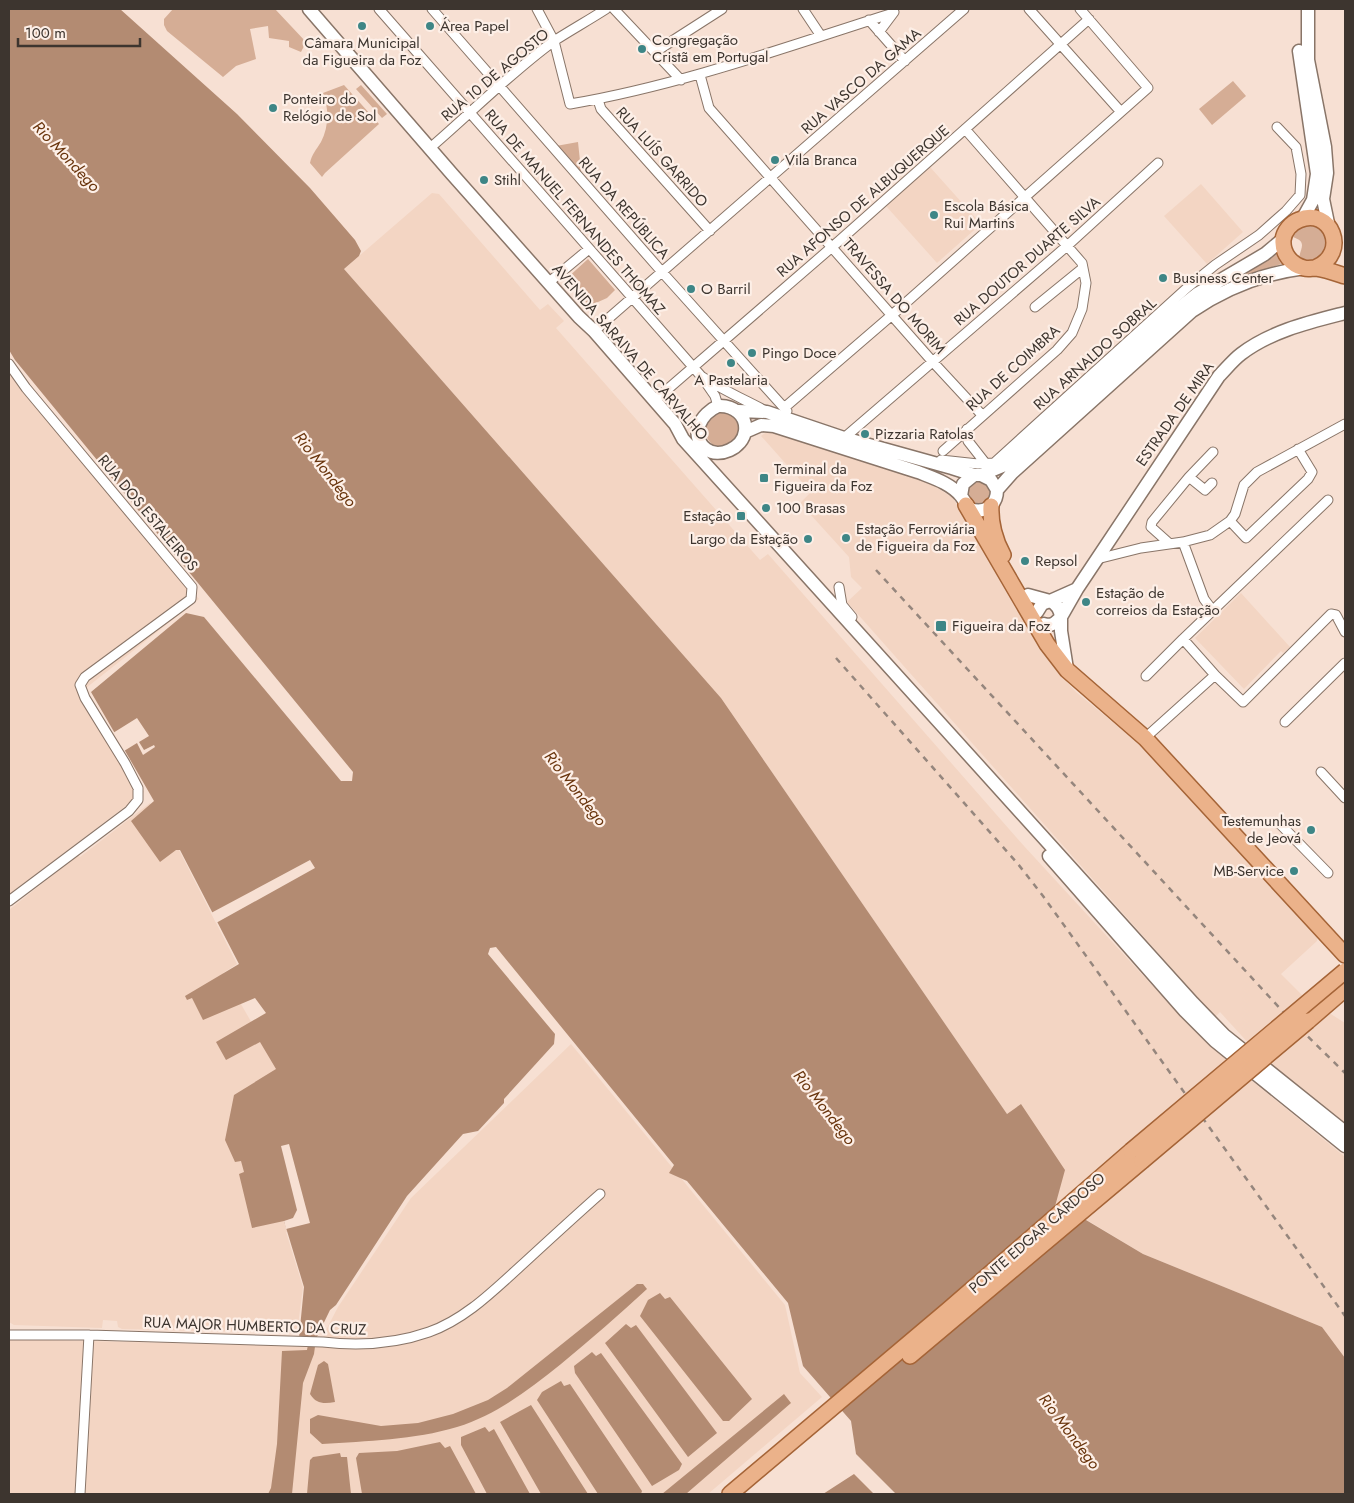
<svg xmlns="http://www.w3.org/2000/svg" width="1354" height="1503" viewBox="0 0 1354 1503" font-family="Jost,sans-serif">
<style>
.built{fill:#f3d5c3}
.green{fill:#d5ad95}
.water{fill:#b38b72}
.pier{fill:#f7e0d3}
.lines{fill:none;stroke-linecap:round;stroke-linejoin:round}
.street-casing{stroke:#897568;stroke-width:11}
.secondary-casing{stroke:#897568;stroke-width:15}
.primary-casing{stroke:#a56437;stroke-width:18}
.street{stroke:#fff;stroke-width:9}
.secondary{stroke:#fff;stroke-width:12}
.primary{stroke:#ebb28a;stroke-width:15}
.rail{stroke:#95867d;stroke-width:2.5;stroke-dasharray:6 6;stroke-linecap:butt}
.primary-bridge-casing{stroke:#a56437;stroke-width:18;stroke-linecap:butt}
.primary-bridge{stroke:#ebb28a;stroke-width:15}
.poi-dot{fill:#3e8686;stroke:#fdefe7;stroke-width:2}
.labels{text-anchor:middle;stroke-width:4.5;stroke-linejoin:round;paint-order:stroke}
.poi-label{font-size:15px;fill:#3d352f;stroke:#fdefe7;text-anchor:start}
.street-label{font-size:15px;fill:#3d352f;stroke:#fdefe7}
.water-label{font-size:16px;font-style:italic;fill:#69340c;stroke:#fdefe7}
</style>
<rect width="100%" height="100%" fill="#f7e0d3"/>
<path class="built" d="M930,167L981,224L937,263L886,206Z
M1201,184L1243,232L1207,264L1164,216Z
M432,193L439,194L540,310L548,304L564,321L556,328L760,560L768,554L1024,846L1183,1019L1218,1053L1345,1157V1358L1322,1327L1143,1254L1087,1220H1066L1054,1210L1021,1104L1007,1114L721,698L344,269Z
M9,371L22,391L199,599L86,688L144,792L9,895Z
M768,431L911,476L934,486L953,498L1064,679L1076,692L1154,756L1318,935L1317,941L1281,974L1304,997L1345,1023V1123L1261,1057L1220,1012L1215,1017L847,602L862,588L851,577L849,557L800,503L811,492L761,436Z
M1241,593L1290,647L1283,653L1281,651L1244,689L1195,638Z
M150,803L179,850L237,964L223,973L279,1070L329,1220L286,1232L303,1287L297,1333L122,1329L118,1327L117,1321L103,1320L102,1328L14,1325L9,1322V910L78,855L80,857Z
M571,1044L785,1305L800,1373L822,1397L708,1494H9V1339L322,1347L324,1334L338,1307L411,1198Z"/>
<path class="green" d="M173,9H275L306,42L301,52L289,47V41L269,38L268,26L250,29L256,59L236,66L223,77L167,31L164,25V19Z
M1233,81L1246,96L1212,125L1199,109Z
M344,85L379,124L325,173L322,177L310,163C312,154 316,150 321,142C329,127 329,108 323,93Z
M361,85L387,114L382,118L356,89Z
M578,142L582,180L556,146Z
M1310,224C1339,231 1326,270 1299,258C1301,247 1307,242 1293,237L1299,228Z
M1275,252L1281,264L1251,274L1218,288Z
M588,259L615,290L607,298L589,306L566,279Z
M724,412C735,415 744,424 737,435C715,470 685,418 724,412Z
M968 493a11 11 0 1 1 22 0a11 11 0 1 1-22 0Z"/>
<path class="water" d="M9,9H120L237,114L310,188L355,240L361,251L359,256L344,269L721,698L1007,1114L1021,1104L1065,1170L1054,1210L1066,1220H1086L1143,1254L1322,1327L1345,1358V1494H896L856,1454L851,1421L803,1366L788,1303L687,1181L669,1173L674,1165L496,947L490,948L488,954L555,1034L554,1044L504,1099V1103L478,1131L463,1134L407,1196L336,1305L330,1310L316,1339L314,1354L303,1383L292,1494H268L271,1488L277,1444L282,1351L307,1350L309,1339L299,1338L304,1287L284,1221L252,1228L239,1174L244,1172L241,1161L235,1162L225,1140L234,1095L276,1069L260,1042L226,1060L216,1042L266,1013L255,998L203,1020L192,998L187,1000L185,996L239,964L180,850H176L160,862L131,821L154,801L91,692L186,613L204,617L341,781H352L353,772L15,360L9,350Z
M637,1284H643L647,1289C619,1315 590,1340 561,1364C528,1390 498,1414 457,1427C414,1440 367,1441 322,1444L310,1433V1419L318,1415L381,1426L418,1423L453,1414L488,1400L507,1388Z
M660,1293L665,1299L670,1297L752,1399L729,1421H723L640,1316L648,1300Z
M626,1324L631,1328L636,1325L717,1433L688,1457L605,1343Z
M592,1352L596,1356L601,1353L682,1464L679,1470L652,1486L575,1373L574,1366Z
M324,1361L328,1364L335,1402C324,1404 316,1404 310,1394L318,1365Z
M561,1381L564,1386L570,1384L642,1491L641,1494H598L537,1400L542,1392Z
M784,1394L791,1403L686,1494H662Z
M531,1405L588,1494H541L500,1422Z
M485,1427L489,1432L494,1429L530,1494H487L461,1445V1437Z
M440,1442L445,1448L450,1446L476,1494H362L356,1458L359,1453L397,1451Z
M340,1453L341,1457H347L351,1494H307L310,1460L313,1457Z
M854,1474L874,1494H823Z"/>
<path class="pier" d="M137,718L149,736L139,742L144,750L154,745L155,747L143,755L137,743L124,751L113,733Z
M310,860L315,868L216,923L211,913Z
M289,1144L310,1223L286,1229L284,1221L293,1218L297,1210L281,1146Z"/>
<g class="lines">
<g class="street-casing">
<path id="street" d="M379,9L701,376C721,389 743,399 764,410
M432,9L662,272L787,411
M537,9L554,41L570,104C681,85 786,47 893,13
M614,9L681,80
M803,9L821,36
M1029,9L1121,112
M869,20L905,61
M879,32L894,12
M655,52L722,9
M700,75L709,108L932,361L982,415
M598,100L601,109L710,231
M430,148C471,113 510,73 554,41C571,30 589,20 606,9
M548,283L589,249
M1035,307L1083,268
M594,331L964,9
M9,364L26,388L192,587L191,599L85,677L80,685L85,698L125,763L138,788V800L129,811L9,901
M704,380L715,396L718,406
M654,401L839,241L1089,19
M784,408L892,315L1148,88L1080,9
M967,429L968,441L986,464
M844,438L1067,246L1158,163
M943,451L1057,350L1072,333L1082,309L1086,283L1082,263L965,129
M941,460L978,464L994,463L1188,287L1215,265L1259,235L1286,211L1300,195L1301,174L1296,147L1277,127
M1189,477L1205,490L1212,483
M1328,500L1183,639L1215,675L1243,702L1331,614L1336,615L1345,632
M1230,521L1246,538L1308,479L1312,472L1298,449
M1183,542L1204,599L1213,611
M1170,544L1151,527L1152,522L1189,477L1213,452
M1097,559L1141,548L1183,542L1210,535L1230,521L1235,514L1244,485L1257,472L1345,424
M839,587L842,605L852,617
M1146,676L1183,639
M1285,722L1345,663
M1145,738L1215,675
M1321,772L1345,798
M1280,824L1328,873
M9,1335H89L323,1342C358,1346 395,1344 429,1332C466,1319 495,1289 524,1263C549,1240 574,1217 600,1194
M80,1494L89,1335"/>
</g>
<g class="secondary-casing">
<path id="secondary" d="M309,9L452,174L579,317L594,331L675,424L683,439L1193,1003L1224,1035L1345,1132
M1308,9V60L1325,147L1327,173L1323,199L1329,228
M1299,51L1317,174L1313,200L1303,218
M718,406C733,405 747,415 745,431C743,448 719,459 706,449C688,435 702,413 718,406Z
M738,411L767,412L844,438L952,468L974,475H981L1005,465L1169,316L1197,294L1265,254L1283,239
M745,432L761,425L774,426L918,472C933,478 950,483 961,496
M974,475L963,484L961,496L970,509C984,514 997,506 997,490L991,480L981,475
M997,490L1012,473L1192,311C1226,288 1264,273 1305,268
M1028,595L1050,601L1077,589
M1037,612L1042,604L1050,601C1057,604 1060,609 1061,617C1056,622 1052,627 1044,624
M1067,669L1061,631V617L1077,589L1219,376C1226,369 1233,360 1241,354C1271,331 1310,322 1345,313
M1049,856L1185,1011L1215,1041L1345,1146"/>
</g>
<g class="primary-casing">
<path id="primary" d="M1315,268C1351,253 1330,206 1299,220C1291,223 1284,231 1283,240C1282,253 1291,265 1304,268C1308,269 1312,268 1316,268C1325,269 1336,273 1345,276
M966,505L1047,644L1067,670L1145,738L1345,955
M991,506C990,522 995,541 1003,555
M1308,1021L1345,989
M910,1356L1142,1161
M730,1494L948,1310L1131,1151"/>
</g>
<use href="#street" class="street"/>
<use href="#secondary" class="secondary"/>
<use href="#primary" class="primary"/>
<path class="rail" d="M876,570L1287,1016L1345,1073
M836,658L1018,864L1043,896L1345,1316"/>
<g class="primary-bridge-casing">
<path id="primary-bridge" d="M1131,1151L1345,971
M1142,1161L1308,1021"/>
</g>
<use href="#primary-bridge" class="primary-bridge"/>
</g>
<g class="poi-dot">
<circle cx="362" cy="26" r="5"/>
<circle cx="430" cy="26" r="5"/>
<circle cx="642" cy="49" r="5"/>
<circle cx="273" cy="108" r="5"/>
<circle cx="775" cy="160" r="5"/>
<circle cx="484" cy="180" r="5"/>
<circle cx="934" cy="215" r="5"/>
<circle cx="1163" cy="278" r="5"/>
<circle cx="691" cy="289" r="5"/>
<circle cx="752" cy="353" r="5"/>
<circle cx="731" cy="363" r="5"/>
<circle cx="865" cy="434" r="5"/>
<rect x="759" y="473" width="10" height="10" rx="2.5"/>
<circle cx="766" cy="508" r="5"/>
<rect x="736" y="511" width="10" height="10" rx="2.5"/>
<circle cx="846" cy="538" r="5"/>
<circle cx="808" cy="539" r="5"/>
<circle cx="1025" cy="561" r="5"/>
<circle cx="1086" cy="602" r="5"/>
<rect x="935" y="620" width="12" height="12" rx="2.5"/>
<circle cx="1311" cy="830" r="5"/>
<circle cx="1294" cy="871" r="5"/>
</g>
<g class="labels">
<g class="poi-label">
<text x="440" y="31">Área Papel</text>
<text x="652" y="45">Congregação<tspan x="652" dy="17">Cristã em Portugal</tspan></text>
<text x="362" y="48" text-anchor="middle">Câmara Municipal<tspan x="362" dy="17">da Figueira da Foz</tspan></text>
<text x="283" y="104">Ponteiro do<tspan x="283" dy="17">Relógio de Sol</tspan></text>
<text x="785" y="165">Vila Branca</text>
<text x="494" y="185">Stihl</text>
<text x="944" y="211">Escola Básica<tspan x="944" dy="17">Rui Martins</tspan></text>
<text x="1173" y="283">Business Center</text>
<text x="701" y="294">O Barril</text>
<text x="762" y="358">Pingo Doce</text>
<text x="731" y="385" text-anchor="middle">A Pastelaria</text>
<text x="875" y="439">Pizzaria Ratolas</text>
<text x="774" y="474">Terminal da<tspan x="774" dy="17">Figueira da Foz</tspan></text>
<text x="776" y="513">100 Brasas</text>
<text x="731" y="521" text-anchor="end">Estaçâo</text>
<text x="856" y="534">Estação Ferroviária<tspan x="856" dy="17">de Figueira da Foz</tspan></text>
<text x="798" y="544" text-anchor="end">Largo da Estação</text>
<text x="1035" y="566">Repsol</text>
<text x="1096" y="598">Estação de<tspan x="1096" dy="17">correios da Estação</tspan></text>
<text x="952" y="631">Figueira da Foz</text>
<text x="1301" y="826" text-anchor="end">Testemunhas<tspan x="1301" dy="17">de Jeová</tspan></text>
<text x="1284" y="876" text-anchor="end">MB-Service</text>
</g>
<g class="street-label">
<text transform="translate(495 75) rotate(-40)" y="5">RUA 10 DE AGOSTO</text>
<text transform="translate(861 81) rotate(-41)" y="5">RUA VASCO DA GAMA</text>
<text transform="translate(662 157) rotate(48)" y="5">RUA LUÍS GARRIDO</text>
<text transform="translate(863 201) rotate(-41)" y="5">RUA AFONSO DE ALBUQUERQUE</text>
<text transform="translate(624 208) rotate(49)" y="5">RUA DA REPÚBLICA</text>
<text transform="translate(575 212) rotate(49)" y="5">RUA DE MANUEL FERNANDES THOMAZ</text>
<text transform="translate(1027 261) rotate(-41)" y="5">RUA DOUTOR DUARTE SILVA</text>
<text transform="translate(894 296) rotate(49)" y="5">TRAVESSA DO MORIM</text>
<text transform="translate(630 352) rotate(49)" y="5">AVENIDA SARAIVA DE CARVALHO</text>
<text transform="translate(1095 354) rotate(-42)" y="5">RUA ARNALDO SOBRAL</text>
<text transform="translate(1013 368) rotate(-42)" y="5">RUA DE COIMBRA</text>
<text transform="translate(1175 414) rotate(-55)" y="5">ESTRADA DE MIRA</text>
<text transform="translate(148 513) rotate(50)" y="5">RUA DOS ESTALEIROS</text>
<text transform="translate(1037 1233) rotate(-41)" y="5">PONTE EDGAR CARDOSO</text>
<text transform="translate(255 1326) rotate(2)" y="5">RUA MAJOR HUMBERTO DA CRUZ</text>
</g>
<g class="water-label">
<text transform="translate(67 156) rotate(47)" y="6">Rio Mondego</text>
<text transform="translate(326 469) rotate(52)" y="6">Rio Mondego</text>
<text transform="translate(576 788) rotate(52)" y="6">Rio Mondego</text>
<text transform="translate(825 1107) rotate(52)" y="6">Rio Mondego</text>
<text transform="translate(1070 1431) rotate(53)" y="6">Rio Mondego</text>
</g>
</g>
<rect width="1354" height="1503" fill="none" stroke="#3d352f" stroke-width="20"/>
<path d="M18 38v8h122v-8" fill="none" stroke="#3d352f" stroke-width="2.5"/>
<text x="25" y="38" font-size="15" fill="#3d352f" stroke="#fdefe7" stroke-width="4" paint-order="stroke">100 m</text>
</svg>
